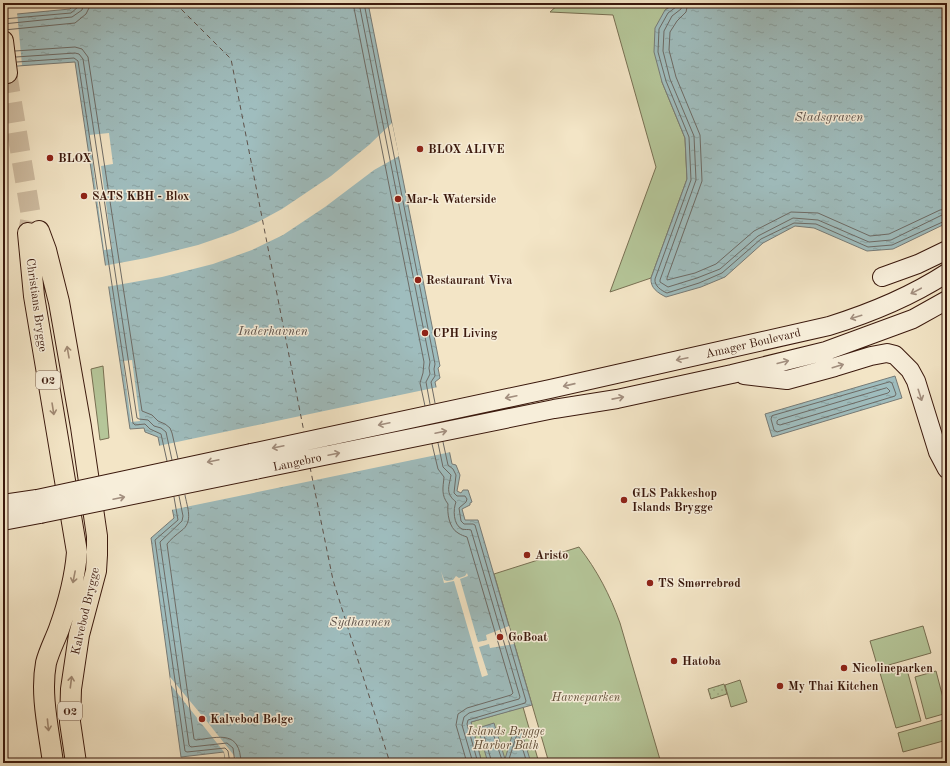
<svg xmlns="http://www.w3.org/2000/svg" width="950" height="766" viewBox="0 0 950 766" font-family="'Old Standard TT',serif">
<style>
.grass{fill:url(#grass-dots);stroke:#787053}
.green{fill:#b5c699;stroke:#787053}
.water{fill:url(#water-ripples);stroke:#777b77}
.pier{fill:#f3e5c6}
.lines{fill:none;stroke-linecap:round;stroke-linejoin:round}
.shore{stroke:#6d6b66;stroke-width:1}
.ferry{stroke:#5e524b;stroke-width:1;stroke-dasharray:5 4;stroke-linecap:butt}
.primary-tunnel{stroke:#cebca1;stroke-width:20;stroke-dasharray:20 10;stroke-linecap:butt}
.secondary-casing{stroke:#3b190d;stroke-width:20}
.primary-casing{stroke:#3b190d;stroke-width:22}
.secondary{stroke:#f7eeda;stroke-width:18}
.primary{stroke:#f3e5c6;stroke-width:20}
.secondary-bridge-casing{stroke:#3b190d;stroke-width:20;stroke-linecap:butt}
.secondary-bridge{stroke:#f7eeda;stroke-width:18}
.oneway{stroke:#a28e7e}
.oneway2{stroke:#a08973}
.poi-dot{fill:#8f2418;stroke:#f7eeda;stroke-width:1.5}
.labels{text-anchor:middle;stroke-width:3;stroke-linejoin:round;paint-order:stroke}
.shield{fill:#f7eeda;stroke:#73594a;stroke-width:1}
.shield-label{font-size:11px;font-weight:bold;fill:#3b190d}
.poi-label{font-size:12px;font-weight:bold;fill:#3b190d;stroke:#f7eeda;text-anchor:start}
.street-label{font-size:12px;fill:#3b190d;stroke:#f7eeda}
.park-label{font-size:12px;font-style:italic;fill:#604d37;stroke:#f7eeda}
.water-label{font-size:13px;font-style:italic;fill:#5e524b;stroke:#f7eeda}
</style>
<defs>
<pattern id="grass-dots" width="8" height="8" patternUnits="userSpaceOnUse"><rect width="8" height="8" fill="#b5c699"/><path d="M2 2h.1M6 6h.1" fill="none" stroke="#9daa83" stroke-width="1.8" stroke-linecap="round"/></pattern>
<pattern id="water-ripples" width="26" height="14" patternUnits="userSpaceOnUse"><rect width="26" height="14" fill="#9fbdbe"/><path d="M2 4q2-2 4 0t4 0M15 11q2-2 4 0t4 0" fill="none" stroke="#8aa2a2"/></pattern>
</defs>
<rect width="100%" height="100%" fill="#f3e5c6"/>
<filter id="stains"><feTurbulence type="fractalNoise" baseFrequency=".005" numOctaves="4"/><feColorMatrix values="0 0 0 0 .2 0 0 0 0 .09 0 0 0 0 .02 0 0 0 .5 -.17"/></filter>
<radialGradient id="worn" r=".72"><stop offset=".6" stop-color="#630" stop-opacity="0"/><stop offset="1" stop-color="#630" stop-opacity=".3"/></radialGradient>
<path class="grass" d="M724,684L727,694L711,699L708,689Z"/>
<path class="green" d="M560,3H676L665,10L662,82L685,138L687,179L651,278L610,292L656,167L613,15L550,12Z
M103,366L109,438L100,440L91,369Z
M579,547C597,570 610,595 620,623L661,763H549L494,574Z
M923,626L931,653L878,668L870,641Z
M906,666L921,721L896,728L880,673Z
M936,671L947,713L926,719L915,677Z
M740,680L747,702L731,707L725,685Z
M523,707L539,763H482L471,722Z
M947,719V740L903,752L898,733Z"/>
<path class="water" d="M76,3H368L440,366L438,368L440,378L435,382L452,464L456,465L460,475L457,491L461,493L463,490H468L472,502L470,503V505L462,509L465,520H478L532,705L471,722L482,763H226L224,752L181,757L151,538L174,518L158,437L145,432L144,428L130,429L75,62L3,67L17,14L70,9Z
M676,3H947V223L893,249L867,251L814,228L795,226L763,243L725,277L701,287L666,297C658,293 650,288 651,278L687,179L685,138L662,82L654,52L655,28L665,10Z
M895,376L902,398L772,437L765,414Z
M494,723L505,759L514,729L522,733L531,763H488L478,728Z"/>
<path class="pier" d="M17,12L22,65L3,67V13Z
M392,123L399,156L374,170L325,207L283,235L252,250L213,264L162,277L106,287L103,266L146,258L198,245L233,233L258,222L282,209L331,176L369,145Z
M109,133L113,164L101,166L112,249L104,250L89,135Z
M132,360L140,421L131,422L123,361Z
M438,387L451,452L171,510L158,446Z
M464,564L468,576L460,579L478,642L487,640L486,635L509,626L514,644L490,648L489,644L479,647L488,675L482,677L454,581L444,583L441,571L444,580L447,581L453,580L456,576L459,578L465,576L467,573Z
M170,677L209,724L240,763L226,762L224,752L171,685Z"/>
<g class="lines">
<path class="shore" d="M353,3L424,362L423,373L420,383L425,406
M359,3L430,362L429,368L430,374L426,382L430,404
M364,3L435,364L434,369L435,376L431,382L435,403
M677,3L676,7L668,13L659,29L658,52L666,81L689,137L691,180L655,279C654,286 662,291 667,293L699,283L722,273L761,239L794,223L816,224L868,247L892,245L947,220
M682,3L681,9L672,16L664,31L663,51L670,79L694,136L696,180L660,280V282L668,287L697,278L720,269L758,236L793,218L818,220L869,242L891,240L942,215H947
M688,3L686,12L677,21L670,32L669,50L676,77L700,135L702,181L667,278V280L695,273L716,264L754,231L791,212L818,213L870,236L889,234L940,210L947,209
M3,19L71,13L78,7L79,3
M3,24L72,17L82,10L84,3
M4,30L75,23L86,14L89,8L90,3
M15,51L75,47L82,49L88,57L142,411L152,415L158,421L165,424L170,428L172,433L178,459
M16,57L75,53L79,54L83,59L137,418L139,419L148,420L154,426L161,428L166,432L172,460
M17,62L74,58L78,61L133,423L135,425L145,424L150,429L161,434L167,461
M890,382L892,383L896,394L895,396L777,432L774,430L771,419L772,416Z
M887,388L890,391L888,393L780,425L777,424V421L778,420Z
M443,442L448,465L453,469L456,475L454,493L457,496H465L467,499L466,502L459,508L461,521L464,524H473L475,525L526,701L525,703L468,720L467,724L478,763
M438,443L443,467L451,475C449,487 445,493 456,502C453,509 453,525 462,529C465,530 468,529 471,530L520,697L519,699L469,713L464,717L462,725L473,763
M432,444L438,469L444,477C443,488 441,495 448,504C447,513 449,528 458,533C461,535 464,536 467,537L513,693L511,695L467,708L458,714L456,725L467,763
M185,495C187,507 194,522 181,531C176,535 171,539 167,544L194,739L196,740C220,737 240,730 241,763
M179,496L183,516L182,521L160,542L189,745L191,747L227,743L233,748L235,763
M174,497L178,520L155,540L185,751L187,752L225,748L228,751L230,763
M492,763L483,732L485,730L490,728L492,730L502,760L506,762L509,759L516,737L518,736L519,737L527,763"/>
<path class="ferry" d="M175,3L231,59L304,432
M310,467L333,580L390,763"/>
<path class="primary-tunnel" d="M7,73L31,216L28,233"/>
<g class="secondary-casing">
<path id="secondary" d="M882,277L918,264L947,250
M744,375L787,380L835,367L871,356L887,353L895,355L910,370L916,381L938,452L947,469
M251,453L550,389L829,326C871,313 910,297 947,273
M255,470L554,409L617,399L732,374L826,351L913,319L947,300
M3,504L37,499
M3,521L40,514"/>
</g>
<g class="primary-casing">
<path id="primary" d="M3,41L7,73
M39,231L46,250L59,302L81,427L97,536V555L96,571L79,635L71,689L70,722L76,763
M28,233L34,296L77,552C75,578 68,604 59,629C55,640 49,651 46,663C40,695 49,731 53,763"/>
</g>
<use href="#secondary" class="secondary"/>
<use href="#primary" class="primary"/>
<g class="secondary-bridge-casing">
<path id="secondary-bridge" d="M37,499L251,453
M40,514L255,470"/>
</g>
<use href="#secondary-bridge" class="secondary-bridge"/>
</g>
<defs><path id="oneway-shaft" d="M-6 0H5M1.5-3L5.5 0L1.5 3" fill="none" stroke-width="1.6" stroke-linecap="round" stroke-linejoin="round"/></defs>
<g class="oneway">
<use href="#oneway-shaft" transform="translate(916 291) rotate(152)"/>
<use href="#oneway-shaft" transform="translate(856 317) rotate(163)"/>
<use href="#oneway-shaft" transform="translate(682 359) rotate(168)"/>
<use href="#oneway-shaft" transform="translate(783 362) rotate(-14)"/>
<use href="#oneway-shaft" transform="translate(838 366) rotate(-17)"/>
<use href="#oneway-shaft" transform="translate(569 385) rotate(167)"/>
<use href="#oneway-shaft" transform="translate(920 395) rotate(72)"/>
<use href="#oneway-shaft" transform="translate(511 397) rotate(168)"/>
<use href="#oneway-shaft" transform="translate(618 398) rotate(-11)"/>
<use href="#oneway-shaft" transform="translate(384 424) rotate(168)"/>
<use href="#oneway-shaft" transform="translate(441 432) rotate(-12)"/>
<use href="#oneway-shaft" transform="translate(278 447) rotate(168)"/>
<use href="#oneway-shaft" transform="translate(334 454) rotate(-12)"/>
<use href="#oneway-shaft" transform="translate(213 461) rotate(168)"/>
<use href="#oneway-shaft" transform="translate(119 498) rotate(-12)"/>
</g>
<g class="oneway2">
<use href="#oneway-shaft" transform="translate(68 352) rotate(-100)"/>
<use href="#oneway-shaft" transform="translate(53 409) rotate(81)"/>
<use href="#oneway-shaft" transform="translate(74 577) rotate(101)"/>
<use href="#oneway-shaft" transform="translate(71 682) rotate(-83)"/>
<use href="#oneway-shaft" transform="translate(48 725) rotate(84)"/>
</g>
<g class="poi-dot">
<circle cx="420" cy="149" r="4"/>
<circle cx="50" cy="158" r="4"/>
<circle cx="84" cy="196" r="4"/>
<circle cx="398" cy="199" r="4"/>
<circle cx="418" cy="280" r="4"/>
<circle cx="425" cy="333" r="4"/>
<circle cx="624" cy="500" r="4"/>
<circle cx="527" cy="555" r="4"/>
<circle cx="650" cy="583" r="4"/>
<circle cx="500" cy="637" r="4"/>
<circle cx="674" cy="661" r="4"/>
<circle cx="844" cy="668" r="4"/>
<circle cx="780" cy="686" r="4"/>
<circle cx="202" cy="719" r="4"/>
</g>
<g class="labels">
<g class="shield">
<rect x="36" y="371" width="24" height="18" rx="3"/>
<rect x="58" y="702" width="24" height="18" rx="3"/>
</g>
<g class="shield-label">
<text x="48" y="384">O2</text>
<text x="70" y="715">O2</text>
</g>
<g class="poi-label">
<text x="428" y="153">BLOX ALIVE</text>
<text x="58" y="162">BLOX</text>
<text x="92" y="200">SATS KBH - Blox</text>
<text x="406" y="203">Mar-k Waterside</text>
<text x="426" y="284">Restaurant Viva</text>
<text x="433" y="337">CPH Living</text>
<text x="632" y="497">GLS Pakkeshop<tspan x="632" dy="14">Islands Brygge</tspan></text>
<text x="535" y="559">Aristo</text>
<text x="658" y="587">TS Smørrebrød</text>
<text x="508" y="641">GoBoat</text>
<text x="682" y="665">Hatoba</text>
<text x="852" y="672">Nicolineparken</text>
<text x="788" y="690">My Thai Kitchen</text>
<text x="210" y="723">Kalvebod Bølge</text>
</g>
<g class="street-label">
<text transform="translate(37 305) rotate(82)" y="4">Christians Brygge</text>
<text transform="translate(753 343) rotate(-13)" y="4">Amager Boulevard</text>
<text transform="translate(297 462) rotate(-12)" y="4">Langebro</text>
<text transform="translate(85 611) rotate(-77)" y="4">Kalvebod Brygge</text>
</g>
<g class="park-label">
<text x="586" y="701">Havneparken</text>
<text x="506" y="735">Islands Brygge<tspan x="506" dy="14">Harbor Bath</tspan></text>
</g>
<g class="water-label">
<text x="829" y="121">Stadsgraven</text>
<text x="273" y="335">Inderhavnen</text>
<text x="360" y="626">Sydhavnen</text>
</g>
</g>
<rect width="950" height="766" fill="none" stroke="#f3e5c6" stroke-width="16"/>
<rect x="4" y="4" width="942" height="758" fill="none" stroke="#3b190d" stroke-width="2"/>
<rect x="8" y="8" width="934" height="750" fill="none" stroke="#3b190d"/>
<rect width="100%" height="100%" filter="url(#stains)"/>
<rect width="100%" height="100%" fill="url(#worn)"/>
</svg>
